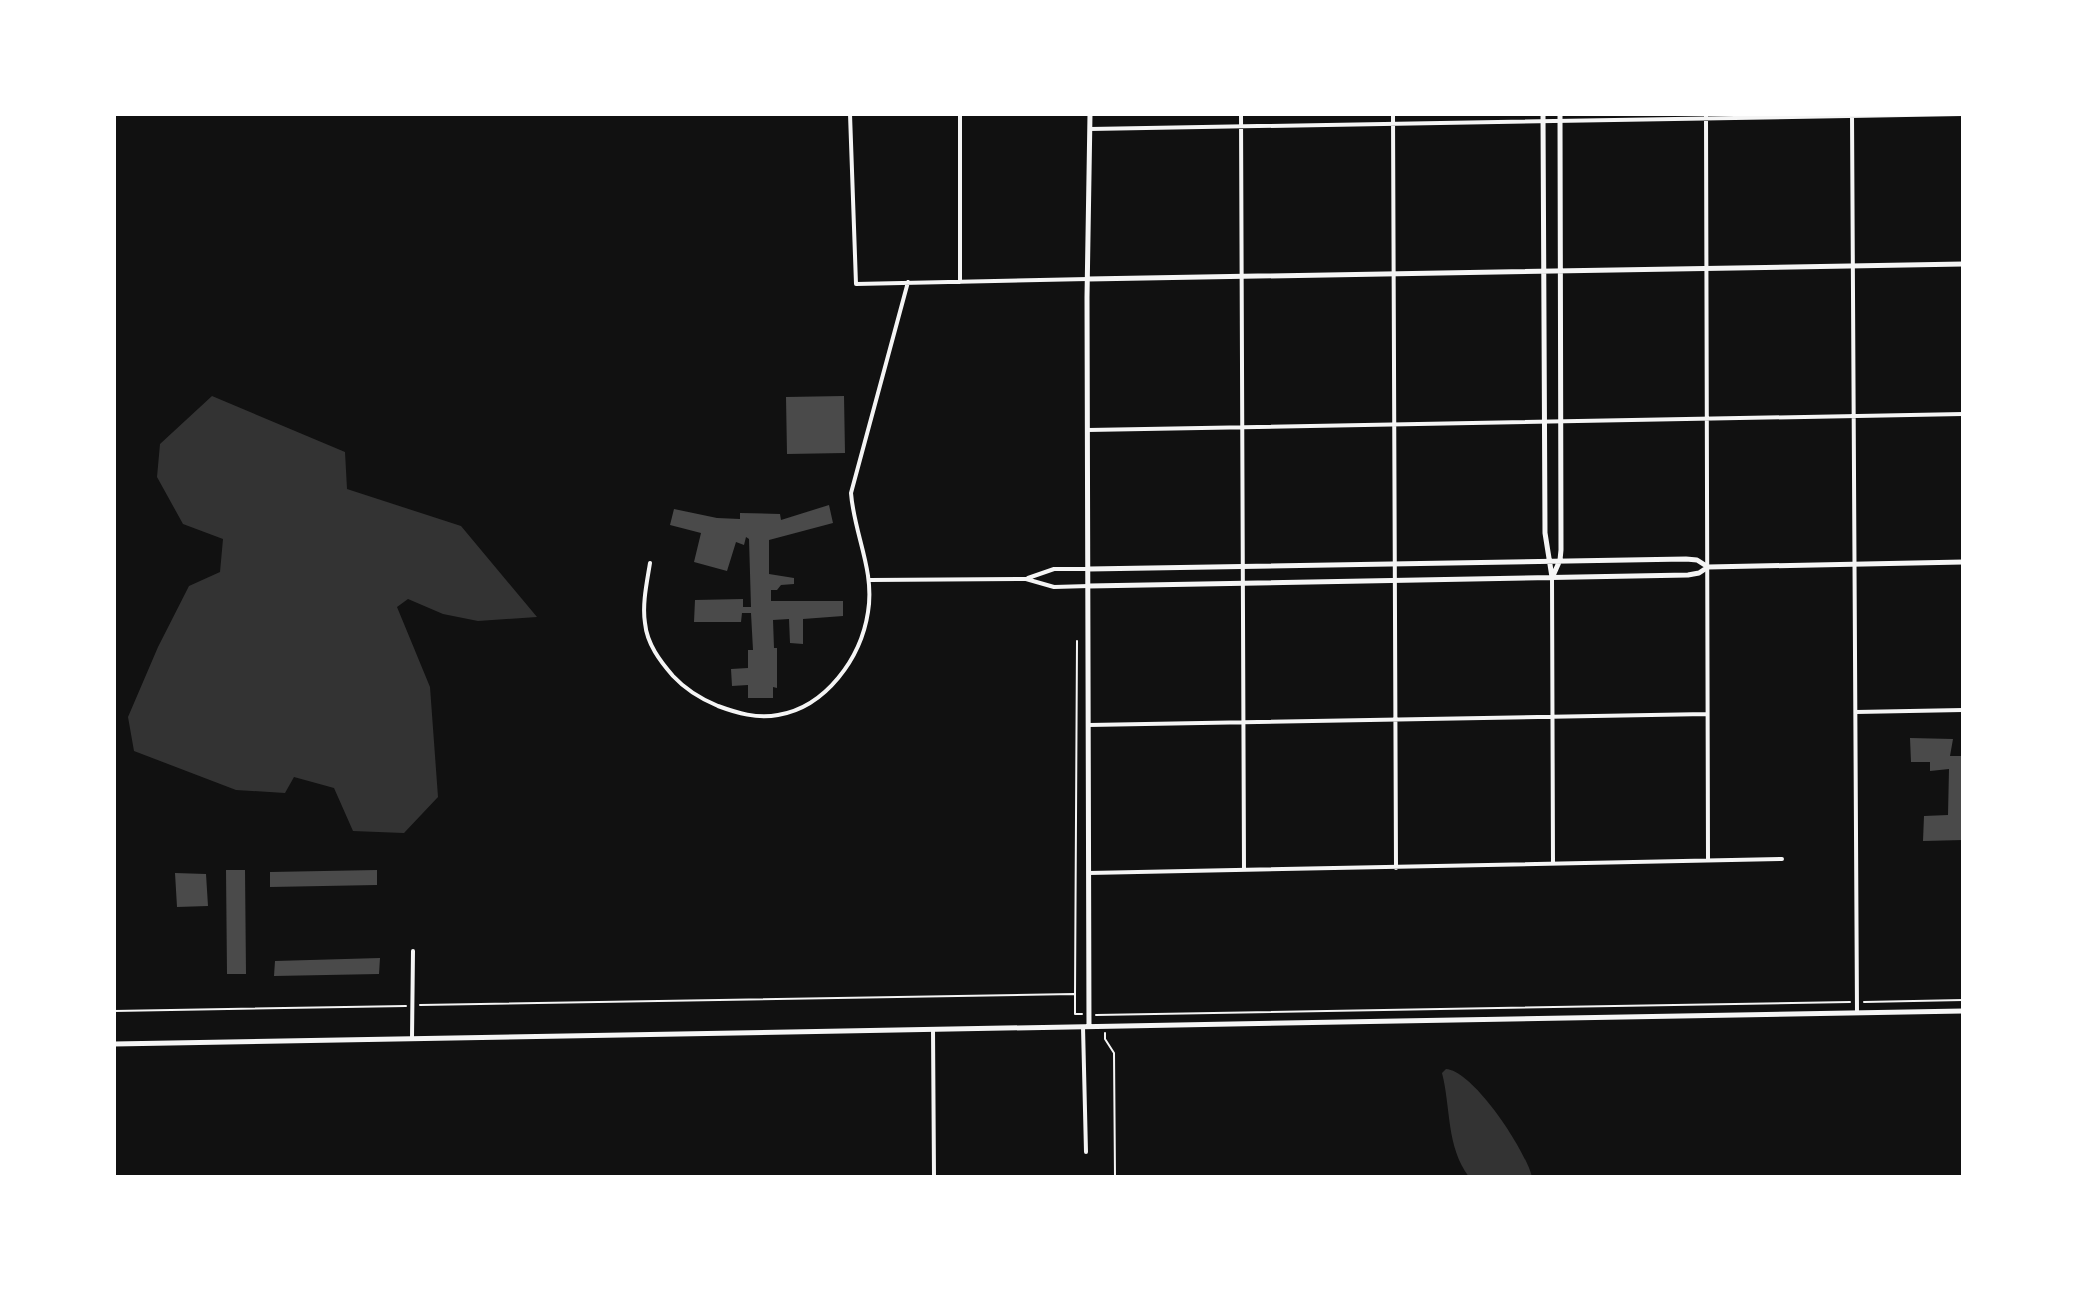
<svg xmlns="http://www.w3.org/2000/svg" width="2077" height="1291" viewBox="0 0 2077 1291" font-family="Cabin,sans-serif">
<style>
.water{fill:#333}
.building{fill:#4a4a4a}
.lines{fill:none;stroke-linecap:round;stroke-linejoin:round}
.path{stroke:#f5f5f5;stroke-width:2}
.minor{stroke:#f5f5f5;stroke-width:4}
.tertiary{stroke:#f5f5f5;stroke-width:5}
</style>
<rect width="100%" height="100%" fill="#111"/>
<path class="water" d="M212,396L345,452L347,489L461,526L537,617L478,621L443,614L408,599L397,607L430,687L438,797L404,833L353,831L334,788L294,777L285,793L236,790L134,751L128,717L158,647L189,586L220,572L223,539L183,524L157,477L160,444Z
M1446,1069C1474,1071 1526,1151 1532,1177H1469C1446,1146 1451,1108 1442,1073Z"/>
<path class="building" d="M844,396L845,453L787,454L786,397Z
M829,505L833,523L769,540V574L794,578V584L781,585L777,590H771V601H843V616L803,619V644L790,643L789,619L773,620L774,648H777V688L773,687V698H748V685L732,686L731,669L748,668V650H753L751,613H742L741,622H694L695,600L743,599V607H751L749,539L746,537L744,545L736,542L727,571L694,562L701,533L670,525L674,509L717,518L740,519V513L780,514L781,520Z
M1910,738L1953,739L1950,756H1963V840L1923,841L1924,816L1948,815L1949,769L1930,771V762H1911Z
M226,870H245L246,974H227Z
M377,870V885L270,887V872Z
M175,873L206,874L208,906L177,907Z
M380,958L379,974L274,976L275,961Z"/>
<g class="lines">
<path class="path" d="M1077,641L1075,994V1014H1082
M1864,1002L1963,1000
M420,1005L1074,994
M114,1011L406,1006
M1096,1015L1850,1002
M1105,1033V1039L1114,1053L1115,1177"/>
<path class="minor" d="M850,114L856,284L1088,279
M960,114V282
M1241,114L1244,870
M1393,114L1396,868
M1706,114L1708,860
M1852,114L1857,1013
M1090,129L1963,114
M1088,430L1963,414
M650,563C647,582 642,604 645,623C647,644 660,661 673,676C686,690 701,699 718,706C737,713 757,719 778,715C826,707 861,658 868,612C875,570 854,534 851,493L908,282
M1028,578L1054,569H1089
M1552,578L1553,863
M870,580L1026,579L1054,587L1089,586
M1856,712L1963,710
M1089,725L1707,714
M1089,873L1782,859
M1083,1027L1086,1152
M933,1029L934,1177
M412,1038L413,951"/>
<path class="tertiary" d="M1543,114L1545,533L1552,577
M1088,279L1963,264
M1089,569L1686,559L1697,560L1708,567L1963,562
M1552,578L1560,560L1561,550L1560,114
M1089,586L1688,575L1699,573L1708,567
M1089,1027L1087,297L1090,114
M114,1044L1963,1011"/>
</g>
<rect width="2077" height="1291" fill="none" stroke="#ffffff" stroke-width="232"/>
</svg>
